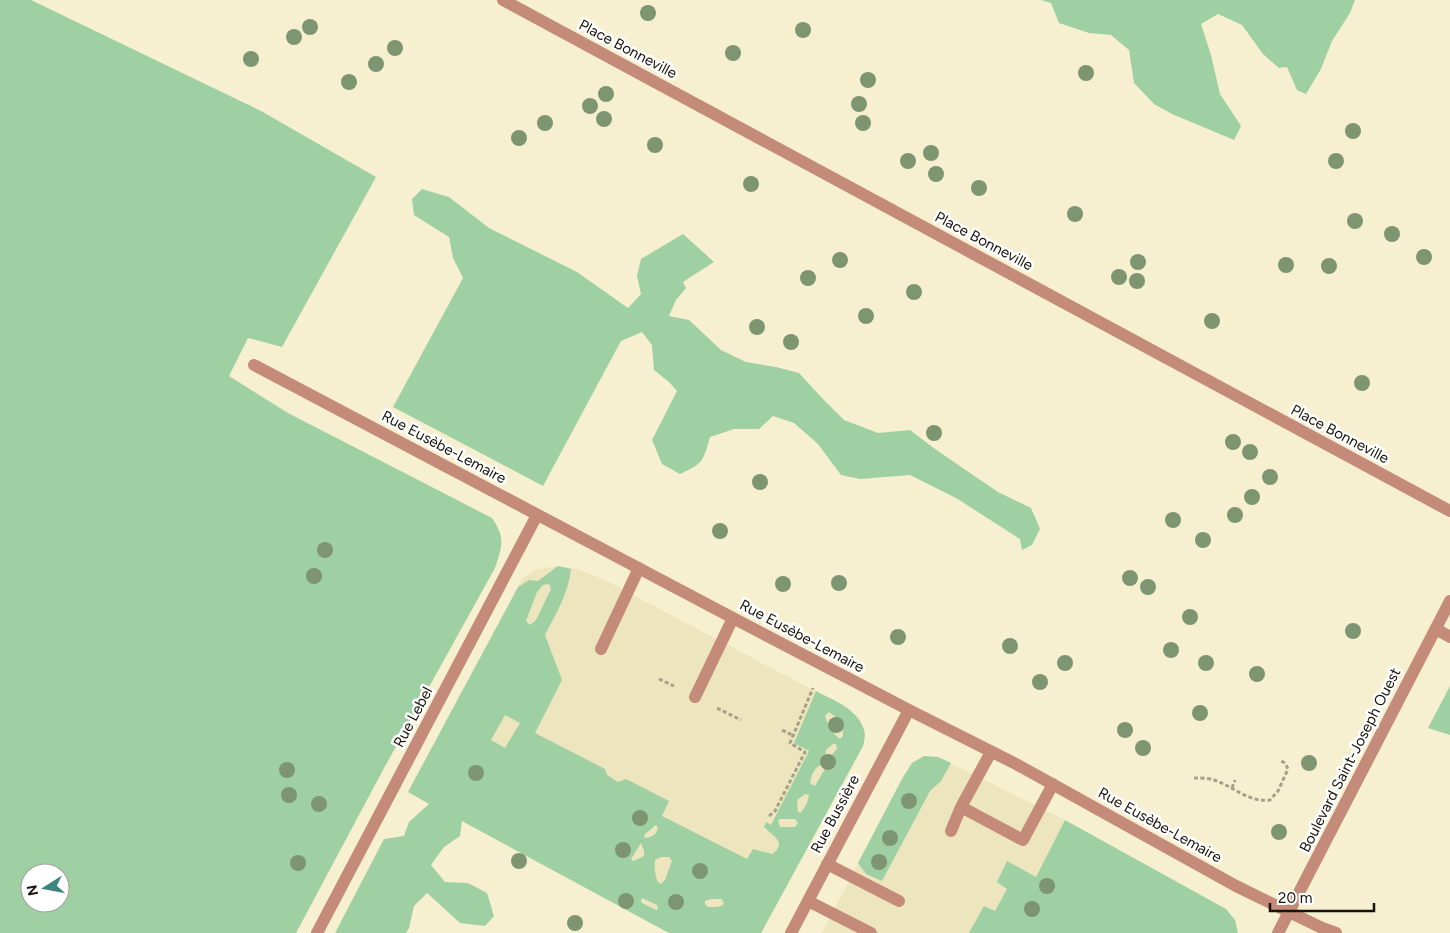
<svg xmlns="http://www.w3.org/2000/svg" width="1450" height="933" viewBox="0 0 1450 933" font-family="Figtree,sans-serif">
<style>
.built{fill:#ece5bd}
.green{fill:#9ed0a4;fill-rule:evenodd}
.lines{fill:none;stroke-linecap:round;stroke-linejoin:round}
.path{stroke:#a5a188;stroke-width:3;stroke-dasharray:4 2.5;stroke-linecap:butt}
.minor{stroke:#c48b7a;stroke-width:12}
.tree{fill:#7d9571}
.labels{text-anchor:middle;stroke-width:5;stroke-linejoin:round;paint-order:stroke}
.street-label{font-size:15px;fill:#161409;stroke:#fff}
</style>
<rect width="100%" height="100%" fill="#f6f0d0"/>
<path class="built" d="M558,566L577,569L603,579L845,707L859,718L865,732L863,746L761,933H669L408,792L523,578L538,569Z
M924,756L938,757L1065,820L1008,933H822L902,779L912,763Z"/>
<path class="green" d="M0,0H31L261,111L376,177L282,347L248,338L229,376L288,413L492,518C506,538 502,547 495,568L383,770L296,933H0ZM30,873H60V903H30Z
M1041,0H1355L1350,13L1332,41L1321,69L1306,94L1297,90L1287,67L1279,68L1263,54L1242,25L1218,14L1201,24L1211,55L1220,94L1241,126L1234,140L1172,114L1154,104L1134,83L1129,50L1111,35L1089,33L1059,23L1051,3Z
M422,189L449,197L489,228L577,272L628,308L641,294L637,276L641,259L683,234L714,262L683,282L686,288L676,300L669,316L689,320L721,350L746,362L776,367L799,373L822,398L844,420L878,433L910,430L935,449L998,492L1031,508L1040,529L1032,545L1022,550L1020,539L956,498L910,475L860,479L841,475L818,444L794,423L773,416L759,429H734L710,437C703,461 704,463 680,474L662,464L652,440L677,391L669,382L654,370L652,345L642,332L621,341L543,486L393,407L463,278L453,258L449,237L414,215L412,199Z
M558,566L571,569C569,592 555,615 545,635L562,680L535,733L605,769L607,775L618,782L626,779L669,801L662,816L747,859L753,849L772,854C788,843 773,836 764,827L766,822L771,825L809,751L794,743L816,691C833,700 858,709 864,730C866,735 864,741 863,746L761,933H669L462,821L460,836L444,847L431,865L445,882L468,883L487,893L494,916L485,926L460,923L427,893L414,906L409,928L406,933H335L384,839L404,836L409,822L429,804L408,792L518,587L529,580L538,581ZM549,584L551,589L536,620L530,625L526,621L537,592L543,585ZM829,712L842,722L843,736L840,739C832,733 828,725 825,716ZM505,715L520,723L505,748L491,740ZM833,744H836L837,749L829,758L825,756L826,750ZM823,764L826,767L815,786L810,783C812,774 814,767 823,764ZM805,794L809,795C808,801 805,809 800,813L798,812L797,800ZM780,819H795L798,823L795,827H780L778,821ZM656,825L658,828C656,835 652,837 645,838L644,835ZM641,843L644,851V856L638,859L633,861L631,859ZM661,857H669L672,861L665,880L661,884L658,882C655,876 654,867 655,860ZM642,898L657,905L658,909L656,910L642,903L641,901ZM711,899H722L724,904C720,908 713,907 708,907L705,904V901Z
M1450,686V735L1428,728Z
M924,756L938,757L951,763L941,781L930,791L882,881L866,874L858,863L902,779L912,763Z
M1065,820L1226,909L1235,920L1238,933H969L984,906L995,911L1007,889L997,882L1007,861L1036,877Z"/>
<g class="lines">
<path class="path" d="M659,679L674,686
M717,708L741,720
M782,730L792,735
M1194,778C1200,778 1208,778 1214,780C1233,786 1249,803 1270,800L1278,791L1288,769L1285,763L1279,760
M1232,788L1235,780
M769,816L775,811L805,752L790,743L813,688"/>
<path class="minor" d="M503,0L1450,511
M254,365L733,618L909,710L1016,764L1236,886L1322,928L1336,933
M1436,629L1450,637
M601,649L639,568
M695,697L733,618
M991,752L961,807L1023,840L1053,784
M951,831L961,807
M827,864L899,901
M808,901L871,933
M317,933L537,515
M791,933L909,710
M1278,933L1450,601"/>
</g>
<g class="tree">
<circle cx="648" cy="13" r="8"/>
<circle cx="310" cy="27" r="8"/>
<circle cx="803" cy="30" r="8"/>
<circle cx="294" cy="37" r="8"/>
<circle cx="395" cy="48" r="8"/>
<circle cx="733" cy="53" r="8"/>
<circle cx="251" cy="59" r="8"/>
<circle cx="376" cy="64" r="8"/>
<circle cx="1086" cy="73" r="8"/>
<circle cx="868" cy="80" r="8"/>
<circle cx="349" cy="82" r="8"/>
<circle cx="606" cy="94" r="8"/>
<circle cx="859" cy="104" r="8"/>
<circle cx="590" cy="106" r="8"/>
<circle cx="604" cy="119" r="8"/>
<circle cx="545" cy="123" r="8"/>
<circle cx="863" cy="123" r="8"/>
<circle cx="1353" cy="131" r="8"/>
<circle cx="519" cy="138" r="8"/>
<circle cx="655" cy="145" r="8"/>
<circle cx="931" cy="153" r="8"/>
<circle cx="908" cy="161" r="8"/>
<circle cx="1336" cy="161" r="8"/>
<circle cx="936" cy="174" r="8"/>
<circle cx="751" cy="184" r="8"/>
<circle cx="979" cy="188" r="8"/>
<circle cx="1075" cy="214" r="8"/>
<circle cx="1355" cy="221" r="8"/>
<circle cx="1392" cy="234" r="8"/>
<circle cx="1424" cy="257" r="8"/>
<circle cx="840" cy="260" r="8"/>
<circle cx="1138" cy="262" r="8"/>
<circle cx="1286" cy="265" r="8"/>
<circle cx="1329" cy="266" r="8"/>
<circle cx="1119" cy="277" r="8"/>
<circle cx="808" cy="278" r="8"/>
<circle cx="1137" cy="281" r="8"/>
<circle cx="914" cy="292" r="8"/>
<circle cx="866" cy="316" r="8"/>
<circle cx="1212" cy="321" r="8"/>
<circle cx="757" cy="327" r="8"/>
<circle cx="791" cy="342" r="8"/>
<circle cx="1362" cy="383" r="8"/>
<circle cx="934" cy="433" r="8"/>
<circle cx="1233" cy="442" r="8"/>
<circle cx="1250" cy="452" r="8"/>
<circle cx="1270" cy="477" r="8"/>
<circle cx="760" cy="482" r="8"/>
<circle cx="1252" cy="497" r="8"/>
<circle cx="1235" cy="515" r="8"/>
<circle cx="1173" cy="520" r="8"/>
<circle cx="720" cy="531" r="8"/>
<circle cx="1203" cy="540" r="8"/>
<circle cx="325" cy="550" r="8"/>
<circle cx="314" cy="576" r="8"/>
<circle cx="1130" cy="578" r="8"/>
<circle cx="839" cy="583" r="8"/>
<circle cx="783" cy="584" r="8"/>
<circle cx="1148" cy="587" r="8"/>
<circle cx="1190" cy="617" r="8"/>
<circle cx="1353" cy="631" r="8"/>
<circle cx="898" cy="637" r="8"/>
<circle cx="1010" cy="646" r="8"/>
<circle cx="1171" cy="650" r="8"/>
<circle cx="1065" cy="663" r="8"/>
<circle cx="1206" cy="663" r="8"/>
<circle cx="1257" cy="674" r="8"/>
<circle cx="1040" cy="682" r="8"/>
<circle cx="1200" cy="713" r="8"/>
<circle cx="836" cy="725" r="8"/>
<circle cx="1125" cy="730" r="8"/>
<circle cx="1143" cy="748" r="8"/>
<circle cx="828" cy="762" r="8"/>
<circle cx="1309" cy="763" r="8"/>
<circle cx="287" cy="770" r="8"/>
<circle cx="476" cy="773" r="8"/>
<circle cx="289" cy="795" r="8"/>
<circle cx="909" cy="801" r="8"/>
<circle cx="319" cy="804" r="8"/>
<circle cx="640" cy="818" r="8"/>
<circle cx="1279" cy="832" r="8"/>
<circle cx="890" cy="838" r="8"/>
<circle cx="623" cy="850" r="8"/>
<circle cx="519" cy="861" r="8"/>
<circle cx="879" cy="862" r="8"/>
<circle cx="298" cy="863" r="8"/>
<circle cx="700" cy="871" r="8"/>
<circle cx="1047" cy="886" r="8"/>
<circle cx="626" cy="901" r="8"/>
<circle cx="676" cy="902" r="8"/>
<circle cx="1032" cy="909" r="8"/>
<circle cx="575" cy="923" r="8"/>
</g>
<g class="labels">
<g class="street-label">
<text transform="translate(628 49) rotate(28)" y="5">Place Bonneville</text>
<text transform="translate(984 241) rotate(28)" y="5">Place Bonneville</text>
<text transform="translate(1340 434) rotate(28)" y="5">Place Bonneville</text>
<text transform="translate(444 447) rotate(28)" y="5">Rue Eusèbe-Lemaire</text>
<text transform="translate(802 636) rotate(28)" y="5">Rue Eusèbe-Lemaire</text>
<text transform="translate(413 717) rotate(-62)" y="5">Rue Lebel</text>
<text transform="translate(1350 760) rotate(-63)" y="5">Boulevard Saint-Joseph Ouest</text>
<text transform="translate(835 814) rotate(-62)" y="5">Rue Bussière</text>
<text transform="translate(1160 825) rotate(29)" y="5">Rue Eusèbe-Lemaire</text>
</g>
</g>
<g transform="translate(45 888) rotate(259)"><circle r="24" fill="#ffffff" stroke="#a2a19d"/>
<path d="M0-4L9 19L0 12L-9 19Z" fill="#3e857f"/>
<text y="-8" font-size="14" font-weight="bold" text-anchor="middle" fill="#161409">N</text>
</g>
<path d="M1270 903v8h104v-8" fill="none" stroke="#161409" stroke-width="2.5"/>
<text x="1278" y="903" font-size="15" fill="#161409" stroke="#ffffff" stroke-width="4" paint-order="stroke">20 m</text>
</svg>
